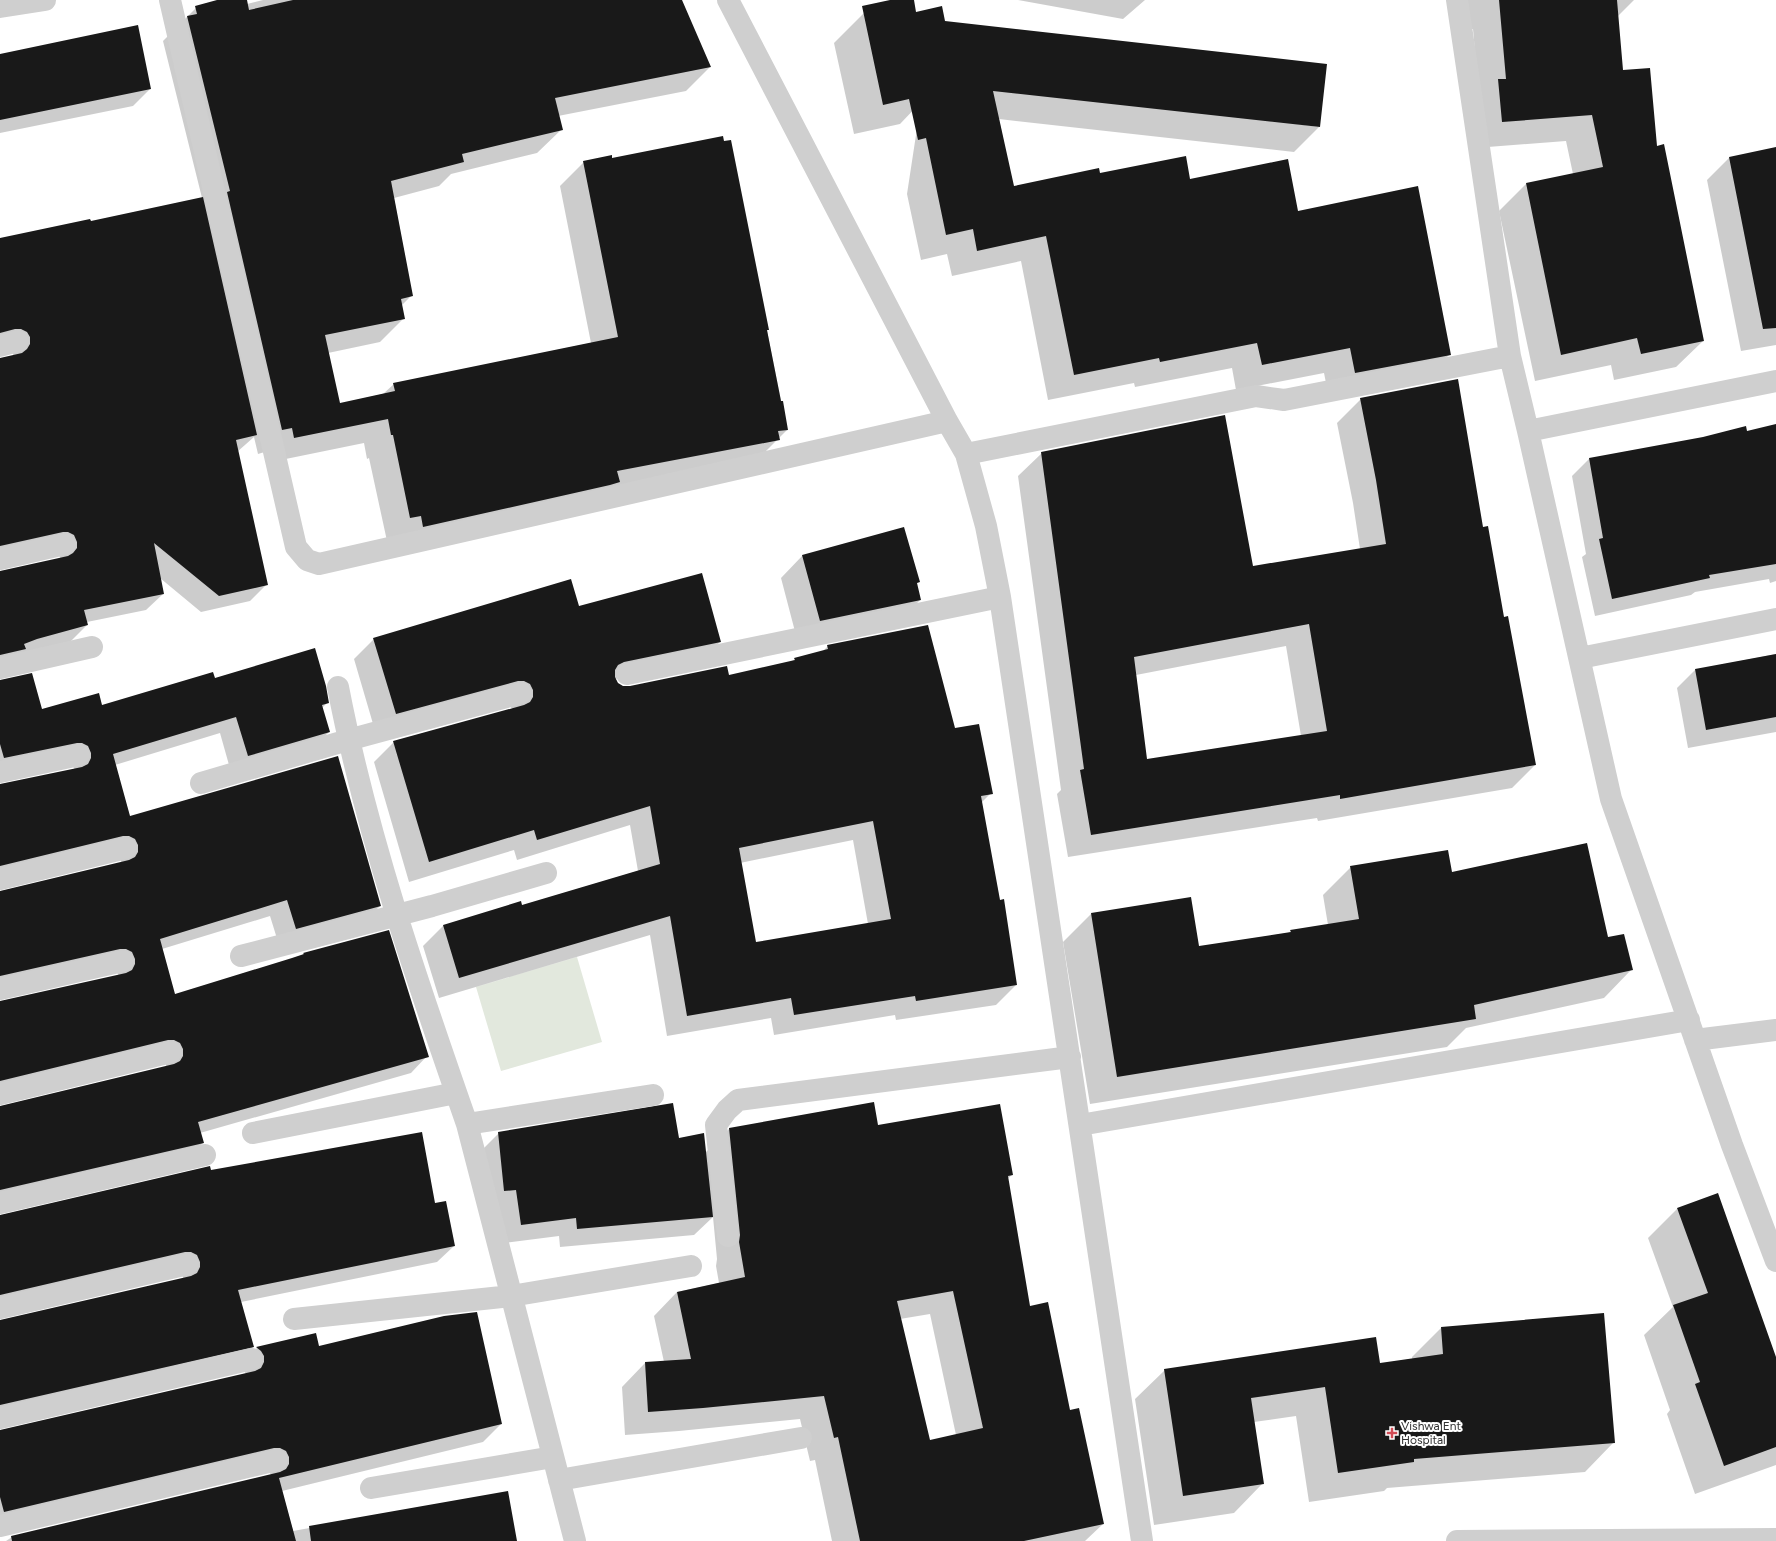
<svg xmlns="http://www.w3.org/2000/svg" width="1776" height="1541" viewBox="0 0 1776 1541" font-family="Figtree,sans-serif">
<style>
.green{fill:#e2e8dd}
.shadow{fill:#0003;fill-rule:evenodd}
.building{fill:#191919;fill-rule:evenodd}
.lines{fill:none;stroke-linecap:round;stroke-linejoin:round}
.minor{stroke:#cfcfcf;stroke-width:22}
.poi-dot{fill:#d14c56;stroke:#fff;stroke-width:1.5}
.labels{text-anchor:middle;stroke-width:4;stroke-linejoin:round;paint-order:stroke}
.poi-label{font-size:12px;fill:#323232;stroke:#fff;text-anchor:start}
</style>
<rect width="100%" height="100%" fill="#fff"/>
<path class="green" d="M577,957L602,1042L501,1071L476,987Z"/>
<path class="shadow" d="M231,0H238L247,4L263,0H681L710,67L686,91L558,116L562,129L537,153L451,174L439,186L394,198L412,295L401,306L404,318L380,342L328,353L339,404L383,394L394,384L591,343L560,186L584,162L612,159L768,329L767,331L787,430L754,463L387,541L369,458L367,459L364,443L271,462L268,451L258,454L254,437L237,452L267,584L250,601L201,612L160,578L163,594L146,610L87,622V625L70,642L0,668V572L61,559L57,552L0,559V359L14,356L10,349L0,345V239L90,222L202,198L163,41L196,8Z
M895,0H913L926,73L1319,127L1294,152L999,119L1013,187L1099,174L1190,180L1297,212L1450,354L1424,380L1329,398L1324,373L1236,390L1232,368L1135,387L1134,383L1048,400L1021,261L952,276L947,254L921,260L907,194L921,102L900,124L854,134L834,43L872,5Z
M1018,0H1145L1123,19Z
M1462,0H1634L1617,17L1622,71L1656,147L1703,341L1676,367L1614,380L1611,365L1535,381L1499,211L1526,184L1573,174L1566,141L1475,148L1479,99L1473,29L1465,30Z
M0,55L150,89L133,106L0,133Z
M1776,148V345L1741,351L1707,180L1729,158Z
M1457,380L1482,528L1535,765L1512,788L1318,821L1317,818L1068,857L1057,794L1061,790L1018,476L1042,453L1253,567L1360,549L1353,503L1337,423L1360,400ZM1286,646L1301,736L1146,761L1136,675Z
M1776,425V581L1770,583L1769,579L1695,592L1691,595L1595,616L1582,557L1586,554L1572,476L1589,459L1746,432Z
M803,555L918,582L916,584L920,600L898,623L798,643L781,578Z
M579,608L720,642L699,662L615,679L617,683L623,687L729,676L791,662L795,659L822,652L828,646L954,729L991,793L981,803L1016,985L996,1005L896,1020L895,1015L774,1035L771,1018L667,1036L650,935L439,998L423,946L443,926L521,906L638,871L630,825L517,860L514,850L409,882L374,762L394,742L512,709L509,704L376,734L354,659L374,639ZM853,840L868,924L755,943L740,863Z
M1776,654V732L1688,748L1677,688L1695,670Z
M214,679L328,702L322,708L329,732L312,749L231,772L220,733L115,765L130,817L380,906L363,923L279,945L270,916L162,949L174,995L301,956L304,954L427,1056L411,1073L200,1133L203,1143L186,1159L0,1203V1107L167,1067L163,1060L0,1093V1002L119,976L115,969L0,989V892L122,863L118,856L0,878V785L75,770L71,763L0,772V681L41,710L102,707Z
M1351,867L1451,873L1607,938L1631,970L1604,998L1466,1028L1447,1047L1090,1104L1063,942L1091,914L1198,947L1288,933L1291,931L1328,925L1323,895Z
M878,1127L1012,1175L1007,1179L1029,1307L1070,1411L1103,1524L1085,1541H832L815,1460L810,1461L800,1419L679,1431L625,1435L622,1387L645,1363L664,1362L654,1316L677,1292L719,1283L716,1266L717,1259L713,1217L694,1235L560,1247L559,1236L503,1243L481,1151L499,1133L678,1139L705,1153L729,1129ZM930,1314L956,1435L929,1441L900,1319Z
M210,1172L435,1204L454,1246L437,1262L241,1302L253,1347L236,1363L0,1419V1321L184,1279L180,1272L0,1308V1216Z
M1677,1209L1776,1360V1465L1695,1494L1667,1414L1670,1410L1644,1335L1673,1307L1648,1238Z
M1441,1328L1614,1442L1585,1472L1387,1488L1384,1491L1309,1502L1296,1416L1254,1422L1263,1483L1234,1513L1154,1525L1135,1399L1165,1370L1379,1364L1412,1359V1357Z
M315,1335L318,1347L501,1424L483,1442L282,1491L293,1531L507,1492L516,1541H6L12,1537L271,1475L268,1469L0,1526V1432L246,1374L243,1369L239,1366L257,1348Z"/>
<path class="building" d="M217,0H247L249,10L293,0H682L711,67L555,98L563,130L462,154L464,162L391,181L413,296L401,299L405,319L325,335L340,403L395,391L393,383L618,337L583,161L612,155V158L723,136L724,141L731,140L769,330H767L781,401H783L788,430L778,431L780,440L617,471L620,482L610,485L423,527L421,516L410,518L393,435H391L388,419L294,438L292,428L282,430L227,192L230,191L187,16L197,14L195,6Z
M890,0H914L916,12L942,6L945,21L1327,64L1320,127L993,91L1014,186L1099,168L1100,173L1186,156L1190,179L1288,159L1298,211L1418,186L1451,355L1355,373L1350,348L1262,365L1257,343L1160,362L1159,358L1074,375L1046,236L977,251L973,229L946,235L926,138L918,140L909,99L883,105L862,6Z
M1499,0H1617L1623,70L1650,68L1657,146L1664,144L1704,341L1641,354L1637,338L1561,355L1526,183L1603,167L1592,115L1502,122L1498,79H1506Z
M138,25L151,89L0,120V54Z
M1776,147V328L1763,329L1729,157Z
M203,197L257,435L236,440L268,585L219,596L154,543L164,594L84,610L88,625L37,639L24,644L26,649L0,655V571L68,556L73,553L77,548V542L74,535L68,532H63L0,546V358L22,353L27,349L30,344V337L27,332L21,329H15L0,333V238L90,219L91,221Z
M1458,379L1483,527L1488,526L1504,617L1508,616L1536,765L1340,799V795L1091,835L1080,770L1084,769L1041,452L1225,415L1253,566L1386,544L1376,480L1360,398ZM1309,624L1327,731L1147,759L1134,657Z
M1776,424V564L1709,575L1710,578L1612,599L1599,539L1603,538L1589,458L1703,437L1746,426L1747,431Z
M904,527L920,582L917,583L921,600L820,621L802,555Z
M702,573L721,642L624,662L618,665L615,670V677L618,683L623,686H630L727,666L729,675L795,660L794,658L828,649L827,645L928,625L955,728L979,724L993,794L981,796L1000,900L1004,899L1017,985L916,1001L915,996L794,1015L791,998L687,1016L670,916L459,978L443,925L521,901L522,905L660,864L650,806L537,840L534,830L429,862L393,741L524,705L530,702L533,697V690L530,684L524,681H518L396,714L373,638L571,579L579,606ZM873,821L891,919L756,942L739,848Z
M315,648L326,686L329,703L322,705L330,732L248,756L236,717L113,754L130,816L338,756L381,906L296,929L287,900L160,939L175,994L292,958L304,954L303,953L389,930L429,1057L198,1122L204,1143L0,1190V1106L174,1064L180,1061L183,1056V1049L180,1043L174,1040H168L0,1081V1001L126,973L132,970L135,964V959L132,952L126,949H120L0,976V891L129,860L135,857L138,852V845L135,839L129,836H123L0,866V784L82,767L88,764L91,758V753L88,746L82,743H77L4,758L0,744V680L32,673L42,709L99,693L102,705L213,672L215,678Z
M1776,654V717L1706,730L1695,669Z
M1587,843L1608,937L1624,934L1633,970L1474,1005L1476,1019L1117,1077L1091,913L1191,897L1199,946L1291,932L1290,930L1359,919L1350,866L1448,850L1452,872Z
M874,1102L878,1125L1000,1104L1013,1175L1008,1176L1030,1306L1048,1302L1070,1410L1079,1408L1104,1524L1024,1541H860L838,1437L834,1438L824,1396L703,1408L648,1412L645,1362L691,1359L677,1292L745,1277L739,1242L740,1235L729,1128ZM953,1291L983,1428L930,1440L897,1301Z
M673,1103L679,1138L704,1133L713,1217L577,1229L576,1218L521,1225L516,1190L504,1191L498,1132Z
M422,1132L435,1203L446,1201L455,1246L238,1290L254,1347L0,1405V1320L191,1276L197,1273L200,1267V1262L197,1255L191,1252H185L0,1295V1215L210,1166L211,1170Z
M1718,1193L1776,1357V1447L1724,1466L1695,1384L1700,1382L1673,1305L1708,1293L1677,1208Z
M477,1312L502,1424L279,1478L296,1541H12L11,1536L280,1472L286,1469L289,1464V1457L286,1451L280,1448H274L4,1512L0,1497V1430L255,1371L261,1368L264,1362V1356L261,1351L256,1347L316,1333L319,1346L444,1316Z
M1604,1313L1615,1443L1414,1459V1462L1338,1473L1325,1387L1251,1398L1264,1484L1183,1496L1164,1369L1376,1337L1380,1363L1443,1354L1441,1327Z
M508,1491L517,1541H311L309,1526Z"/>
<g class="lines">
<path class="minor" d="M170,0L296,547L307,560L319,564L947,421
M728,0L947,421L966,454L986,526L1000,597L1142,1541
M1457,0L1510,356L1528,431L1611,799L1732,1145L1776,1261
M0,7L45,0
M0,346L18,341
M1528,431L1776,381
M966,454L1256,396L1284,400L1510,356
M0,559L65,544
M1580,658L1776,619
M0,668L92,647
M627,674L1000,597
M338,687C367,837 417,981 467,1124
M0,772L79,755
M201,783L348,740L521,693
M0,879L126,848
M241,956L432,906L546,873
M0,989L123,961
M1695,1040L1776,1030
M0,1094L171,1052
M1080,1125L1689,1020
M253,1133L456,1093
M0,1203L205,1155
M728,1236L716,1125L727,1110L738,1100L1070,1057
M0,1308L188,1264
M294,1319L511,1296L691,1266
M0,1418L252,1359
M559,1480L801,1438
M371,1488L553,1457
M0,1526L277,1460
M575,1541L467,1124L653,1095
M1457,1541L1776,1539"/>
</g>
<path class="poi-dot" d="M1390 1427h4v4h4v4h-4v4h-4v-4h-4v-4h4z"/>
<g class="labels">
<g class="poi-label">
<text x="1401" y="1430">Vishwa Ent<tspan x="1401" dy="14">Hospital</tspan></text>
</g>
</g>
</svg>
